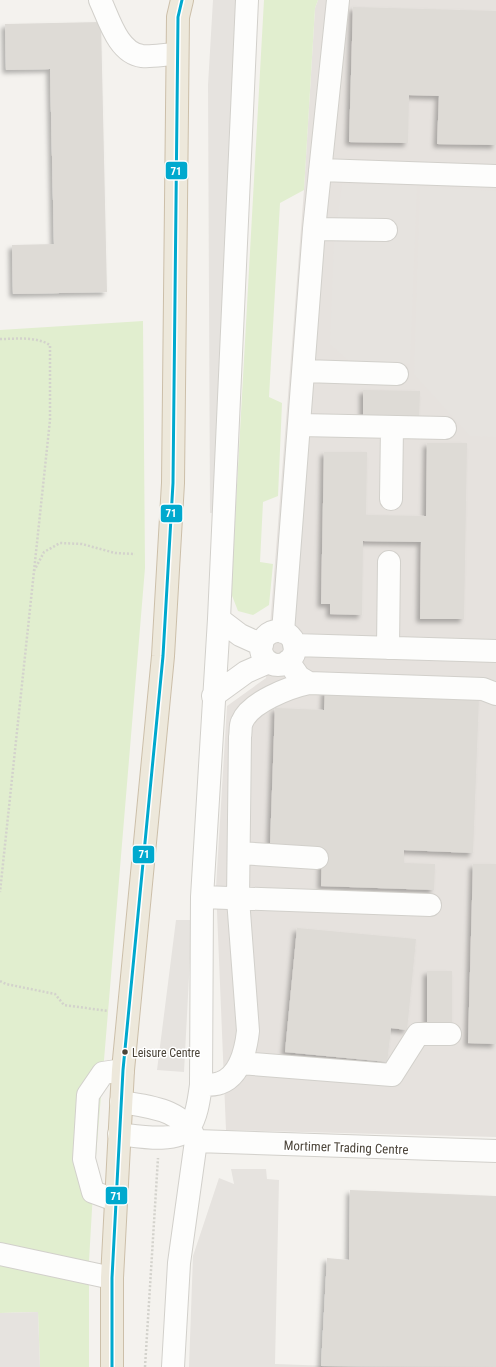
<svg xmlns="http://www.w3.org/2000/svg" width="496" height="1367" viewBox="0 0 496 1367" font-family="'Roboto Condensed',sans-serif">
<style>
.industrial{fill:#e6e2de}
.green{fill:#e1eecf}
.parking{fill:#e6e3df}
.building{fill:#dedbd6;filter:url(#shadow)}
.lines{fill:none;stroke-linecap:round;stroke-linejoin:round}
.minor-casing{stroke:#d2d0cb;stroke-width:24}
.highway-casing{stroke:#ccbfa9;stroke-width:24}
.path{stroke:#d3d2cc;stroke-width:2.5;stroke-dasharray:2 2;stroke-linecap:butt}
.minor{stroke:#fdfdfc;stroke-width:22}
.highway{stroke:#ede8db;stroke-width:22}
.bus-1-casing{stroke:#fff;stroke-width:6}
.bus-1{stroke:#00a9ce;stroke-width:3}
.bus-dot{fill:#4b4439;stroke:#fff;stroke-width:1.5}
.labels{text-anchor:middle;stroke-width:3;stroke-linejoin:round;paint-order:stroke}
.bus-label{font-size:12px;fill:#4b4439;stroke:#fff;text-anchor:start}
.street-label{font-size:13px;fill:#4b4439;stroke:#fff}
.line-badge{stroke:#fff;stroke-width:1.5}
.badge-label{font-size:11px;text-anchor:middle;font-weight:bold;fill:#fff}
</style>
<defs>
<filter id="shadow"><feDropShadow dx="-3.5" dy="3.5" stdDeviation="2" flood-color="#0004"/></filter>
</defs>
<rect width="100%" height="100%" fill="#f4f2ee"/>
<path class="industrial" d="M318,0H496V1137L226,1130L216,887L227,706L266,678L304,190L315,8Z"/>
<path class="green" d="M264,0H318L315,8L304,190L280,203L269,397L282,403L278,496L263,502L260,562L273,564L269,605L253,615L238,611L231,593Z
M143,321L145,568L93,1192L89,1261V1367H40L38,1312L0,1313V330Z"/>
<path class="parking" d="M213,0H240L213,513H210L208,85Z
M342,184L417,186L410,364L349,361L330,344L334,242Z
M420,187L496,191V437L470,436L414,374Z
M176,920H192L184,1072L157,1070Z
M231,1169H266L267,1179L279,1180L275,1364L359,1367H189L193,1256L219,1178L234,1184Z
M38,1312L40,1367H0V1313Z"/>
<path class="building" d="M353,7L496,11V145L437,144L439,96L409,95L408,143L349,142Z
M101,22L107,292L13,294L12,245L54,244L50,69L6,70L5,24Z
M363,390L420,391L419,418L363,417Z
M427,443H467L464,619H420L421,542L363,541L362,615L330,614V604H321L324,452H367L366,515L426,516Z
M325,690L479,696L473,853L404,850V863L435,864L434,890L321,886L322,848L270,845L275,708L324,710Z
M473,864H496V1044L468,1043Z
M297,928L416,939L407,1030L391,1028L387,1062L285,1052Z
M427,971H452V1024H427Z
M350,1190L496,1196V1367L321,1366L327,1258L349,1260Z"/>
<g class="lines">
<g class="minor-casing">
<path id="minor" d="M100,0C109,19 118,53 142,56C153,57 166,54 177,54
M320,170L496,176
M314,229L386,230
M304,371L397,374
M300,425L445,428
M391,499L392,427
M219,619L240,635L262,645
M261 648a17 17 0 1 1 34 0a17 17 0 1 1-34 0Z
M283,632L314,229L338,0
M294,645L496,651
M388,648L389,562
M288,661L299,677L309,683L483,689L496,694
M213,696L246,672L269,662
M239,853L317,858
M202,897L430,905
M240,1063L392,1075L418,1034H450
M201,1085C207,1085 215,1085 220,1083C240,1076 246,1049 248,1031L238,899L240,737C241,732 240,726 242,722C250,702 290,687 309,683
M121,1102C150,1107 184,1109 196,1141L179,1263L173,1367
M119,1134C137,1136 177,1144 189,1128C197,1116 199,1099 201,1085L202,897L219,619L247,0
M196,1141L496,1151
M115,1200L93,1192L84,1159L88,1095L103,1073L123,1070
M0,1254L112,1278"/>
</g>
<g class="highway-casing">
<path id="highway" d="M112,1367V1278L123,1070L163,656L173,483L178,17L182,0"/>
</g>
<path class="path" d="M0,339C17,339 35,336 50,345V420L0,892
M34,571L44,552L60,543L82,544L115,553L135,554
M0,981L6,984L55,994L64,1005L108,1011
M145,1367L158,1158"/>
<use href="#minor" class="minor"/>
<use href="#highway" class="highway"/>
<g class="bus-1-casing">
<path id="bus-1" d="M112,1367V1278L123,1070L163,656L173,483L178,17L182,0"/>
</g>
<use href="#bus-1" class="bus-1"/>
</g>
<circle class="bus-dot" cx="125" cy="1052" r="3.5"/>
<g class="labels">
<g class="bus-label">
<text x="132" y="1057">Leisure Centre</text>
</g>
<g class="street-label">
<text transform="translate(346 1147) rotate(2)" y="5">Mortimer Trading Centre</text>
</g>
</g>
<g class="line-badge">
<rect x="165" y="161" width="23" height="19" rx="4" fill="#00a9ce"/>
<rect x="160" y="504" width="23" height="19" rx="4" fill="#00a9ce"/>
<rect x="132" y="845" width="23" height="19" rx="4" fill="#00a9ce"/>
<rect x="105" y="1186" width="23" height="19" rx="4" fill="#00a9ce"/>
</g>
<g class="badge-label">
<text x="176" y="175">71</text>
<text x="171" y="517">71</text>
<text x="144" y="858">71</text>
<text x="116" y="1200">71</text>
</g>
</svg>
